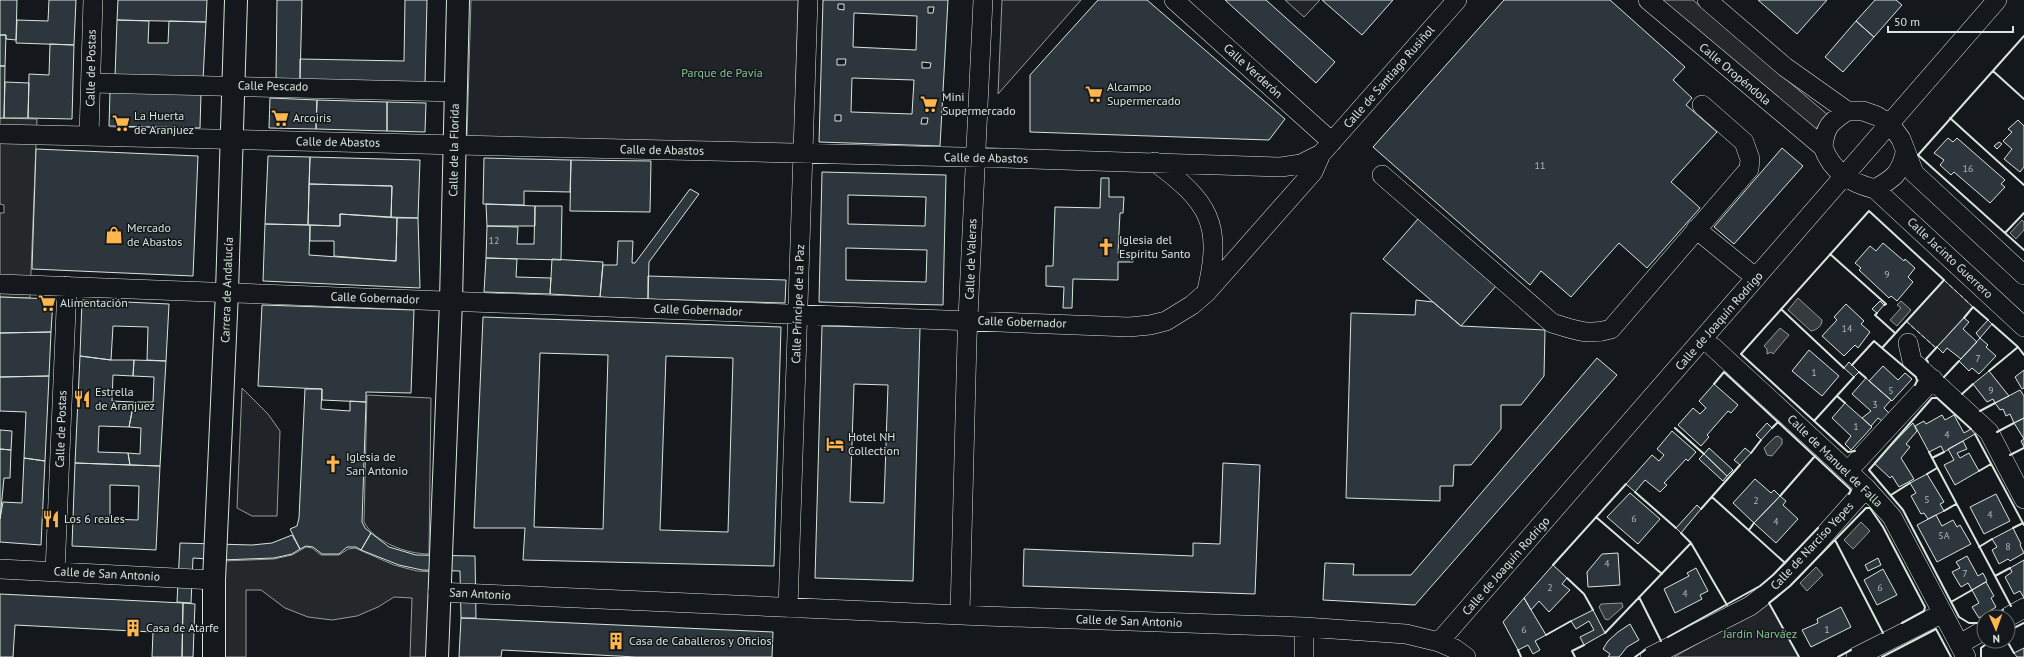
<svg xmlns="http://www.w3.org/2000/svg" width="2024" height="657" viewBox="0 0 2024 657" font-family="'PT Sans',sans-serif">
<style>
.green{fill:#202428;stroke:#939e99}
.parking{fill:#24282b;stroke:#939e99}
.water{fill:#363b3e;stroke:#939e99}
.building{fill:#2c363c;stroke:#d8e6dc;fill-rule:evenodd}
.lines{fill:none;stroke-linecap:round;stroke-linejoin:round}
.minor-casing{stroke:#d8e6dc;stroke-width:20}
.major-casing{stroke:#d8e6dc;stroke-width:24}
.minor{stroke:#14181c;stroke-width:19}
.major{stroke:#14181c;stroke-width:22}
.fence{stroke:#d8e6dc;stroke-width:1;stroke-dasharray:5 2;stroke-linecap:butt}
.wall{stroke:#d8e6dc;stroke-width:2}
.labels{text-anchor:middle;stroke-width:3;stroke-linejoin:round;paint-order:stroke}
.number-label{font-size:10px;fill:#adbab4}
.street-label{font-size:12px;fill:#d8e6dc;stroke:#14181c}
.park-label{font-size:12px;fill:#8ac095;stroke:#14181c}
.poi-label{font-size:12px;fill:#d8e6dc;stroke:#14181c;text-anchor:start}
</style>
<rect width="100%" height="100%" fill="#14181c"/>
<path class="green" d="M471,0H798L794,148L467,137Z
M1002,0H1081L998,94Z
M1285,0H1320L1304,17Z
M1944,280L1973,307L1936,348L1906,321Z
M242,388L268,414L280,431L277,516H252L237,508Z
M367,395L431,398L429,554C407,554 374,542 364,522Z
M1769,603L1799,657H1674Z"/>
<path class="parking" d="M1660,0H1693L1828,115L1814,131Z
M0,118L37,119L30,298L0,297V213H4V205L0,204Z
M306,547L312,548L321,555H339L348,549L355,548L394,565L417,571L435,572L433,657H410L412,598L394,597L378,607L357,616L332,620L308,617L285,608L261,590H246V657H223V561L274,559L292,555Z"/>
<path class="water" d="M2022,220L2024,222V230L2016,239L2010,233Z
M1798,298L1822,320C1822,326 1817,330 1811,331L1788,310Z
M1901,301L1911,310L1897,326L1890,320L1901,308L1897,305Z
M1780,328L1789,335L1773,354L1771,352L1767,354V349L1764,346Z
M1778,436L1782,439V444L1772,456L1767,455L1764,448L1775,437Z
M1861,522L1870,531L1853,549L1844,540Z
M1816,567L1823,575L1807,591L1800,583Z
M1622,603L1623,607L1608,620L1605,619L1599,607L1601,604Z"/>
<path class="building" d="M0,0H17L16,40L6,39V35H0Z
M49,0H76L74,45L16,43L17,20L48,21Z
M118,0H207L206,22L117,20Z
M277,0H302L300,81H276Z
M405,0H427L425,84L300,81V59L404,61Z
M823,0H948L940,146L819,142ZM838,4H844V10L838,9ZM928,7H934L933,13H928ZM854,13L917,16L916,50L853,47ZM837,59H846L845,65H837ZM922,62L931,63L930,68H922ZM852,78L914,80L912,114L851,112ZM835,115H841V121H835ZM922,118H928L927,124H921Z
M1098,0H1147L1285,119L1269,140L1030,132V75Z
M1225,0H1266L1335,62L1316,83Z
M1322,0H1393L1362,35Z
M1504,0H1610L1685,67L1673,80L1692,98L1686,105L1717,132L1671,182L1700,208L1647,268L1619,243L1571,297L1541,271L1530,285L1373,147Z
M1758,0H1827L1797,34Z
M1875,0H1896L1902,5L1874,37L1856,21Z
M117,20L149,21L148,43H168L169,21L206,22L203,80L115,77Z
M1856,21L1874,37L1843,72L1825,57Z
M0,35H6L5,66H0Z
M50,44L74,45L72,119L28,118L29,74L49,75Z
M0,66H5L4,118H0Z
M5,82L29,83L28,118H4Z
M110,91L201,93L200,128L109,126Z
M270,98L317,100L316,129L269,128Z
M317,100L387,102V131L316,129Z
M387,102L426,103L425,132L387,131Z
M2018,120L2024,126V167L2020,172L2004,159L2012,149L2003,141L2012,132L2008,129Z
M1948,138L1953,142L1957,138L2005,180L2001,184L2005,187L1990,203L1954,172L1951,175L1940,165L1944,160L1934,153Z
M1999,142L2002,144L1997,149L1994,146Z
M1782,148L1803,166L1734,244L1714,227Z
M36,149L198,156L193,276L32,269Z
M268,156L310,157L308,225L265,224Z
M310,157L420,160L418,218L391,217L392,186L309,184Z
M484,158L571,160L570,192L524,191V205L483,204Z
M571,160L651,161L650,212L570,211Z
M822,172L946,175L943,305L819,302ZM848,195L926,197L925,226L848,224ZM846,248L927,250L926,282L846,280Z
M1101,178H1109V197H1124L1123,213H1120L1118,253H1133V262H1118V280L1073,279L1072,308H1063L1064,287L1046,286V266H1053L1055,207L1100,208Z
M309,184L392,186L391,217L340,214V226L308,225Z
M690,189L699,194L649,262L648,299L600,297L603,265H617L618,241H633L632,263H635Z
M486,204L535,206V226H487Z
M535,206H562L561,260L486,258L487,226L518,227L517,244H534Z
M340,214L397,218L396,261L334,256V241H310V225L340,226Z
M397,218H418L420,288L263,281L265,224L310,225L309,255L396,261Z
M1418,219L1496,286L1461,326L1383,259Z
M1883,243L1904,261L1905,259L1915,268L1908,277L1913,282L1897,301L1891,296L1889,298L1859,270L1861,268L1855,263L1870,246L1876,251Z
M486,258L517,259L516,277L551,278L550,294L484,292Z
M552,259L603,262L600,297L550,294Z
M648,276L786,280L785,303L648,299Z
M0,297L53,299L51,332L0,333Z
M82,300L169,304L166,361L147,360L148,327L113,326L111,360L80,356Z
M1416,300L1433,302L1461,326L1545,330L1544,376L1521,405H1501V429L1471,465H1454L1453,486H1440V501L1346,498L1351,313L1415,315Z
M1880,301L1884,305L1877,313L1872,309Z
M1846,304L1864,321L1861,324L1870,332L1858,348L1855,345L1844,356L1822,336L1837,320L1834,317Z
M262,305L414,310L411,393L366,392V402L322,400V389L258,386Z
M483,317L781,327L774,566L523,560L525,528H474ZM540,353L608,355L603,529L534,527ZM666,356L733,358L728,532L660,530Z
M1964,318L1969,322L1963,329L1977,342L1961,359L1947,348L1943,353L1937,347Z
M1988,320L1992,324L1980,338L1976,333Z
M822,326L920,328L913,581L815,578ZM854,384L888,385L884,503L850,502Z
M51,332L49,376L0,377V333Z
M1980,338L1988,345L1986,347L1996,356L1979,374L1972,368L1969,371L1959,361Z
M1809,350L1839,376L1822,396L1792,371Z
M80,356L111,360H134L133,376L113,375L112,401L134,402L129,427L99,426L98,452L128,453L130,465L75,463Z
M1597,358L1617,375L1415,605L1323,600L1325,563L1354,564L1353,575H1411Z
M134,360L166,361L160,466L130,465L128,453L140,454L141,428L129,427L134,402H153L154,377L133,376Z
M1849,362L1859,372L1854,377L1844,368Z
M1883,366L1898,380L1905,373L1912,379L1892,401L1869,381Z
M2024,370V388L2022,389L2015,377Z
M1989,371L2009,396L1995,403L1993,399L1987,402L1973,384Z
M49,376L45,461L24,458L26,412L0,411V377Z
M1866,378L1891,400L1884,408L1889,413L1882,421L1878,418L1871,426L1862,418L1871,411L1852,394Z
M1714,384L1738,405L1731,413L1728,411L1707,435L1709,437L1701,446L1678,425L1693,408L1700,414L1706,408L1699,401Z
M305,389H322L321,409L350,411V401L366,402L362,522L365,528L371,533L361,550L356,547H347L339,554H322L313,547L306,546L300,549L290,529L297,526L299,518Z
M2020,390L2024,396V418L2014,423L2010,414L2006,416L2003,409L2000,410L1995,403Z
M1845,403L1872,427L1851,450L1845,444L1851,436L1832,418Z
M1942,415L1945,420L1954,415L1964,433L1971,429L1975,434L1944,452L1941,446L1929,452L1915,426L1924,421L1926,424Z
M2024,418V447L2021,441L2024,439L2014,423Z
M1767,423L1772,428L1761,440L1756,435Z
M1913,423L1917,431L1906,444L1910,447L1901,458L1914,479L1899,487L1892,476L1890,478L1874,463Z
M0,430L12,431L11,450L0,449Z
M1672,431L1696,452L1688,461L1686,459L1664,483L1667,485L1660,492L1645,480L1635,492L1626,484L1652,455L1659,461L1664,455L1657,449Z
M1963,441L1967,449L1957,453L1960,458L1969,453L1979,471L1955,485L1944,465L1954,460L1948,449Z
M1709,448L1733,470L1727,476L1704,454Z
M1745,448L1751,453L1740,465L1734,460Z
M0,449L11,450L10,478H4L0,519Z
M1704,454L1727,476L1723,481L1699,459Z
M24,458L45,461L41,545L0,542V519L3,502L22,503Z
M75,463L160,466L156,550L72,546ZM110,485L139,486L138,520L110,519Z
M1223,463L1260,465L1255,594L1023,586L1024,549L1193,556V543L1220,544Z
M1927,474L1944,502L1940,504L1944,511L1928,519L1924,513L1921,514L1911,496L1916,493L1910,483Z
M1755,479L1771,493L1774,490L1780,496L1754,523L1733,503Z
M1630,493L1660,519L1638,544L1607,517Z
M1996,494L2010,521L1984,534L1970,507Z
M1780,496L1786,501L1783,505L1798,519L1776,543L1754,523Z
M1697,505L1701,509L1681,533L1676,528Z
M1936,515L1942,526L1953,520L1957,527L1960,525L1971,544L1937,562L1917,525Z
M2013,528L2021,544L2020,545L2024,553L2010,561L2008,559L1999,564L1992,550L1997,547L1992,539Z
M371,533L389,547L416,555L475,556L476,618H461L460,571L422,570L399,565L361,550Z
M292,535L300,549L292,554L274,558L221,560L193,558L191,603L177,602L180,543L252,545L272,543Z
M1618,553L1620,585L1588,587L1587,572L1602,554Z
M1967,556L1978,576L1983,573L1987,581L1972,590L1968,583L1961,587L1952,572L1960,568L1956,562Z
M1878,558L1881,565L1868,571L1865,565Z
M2024,560V598L2020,591L2014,594L2005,577L2012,572L2010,568Z
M1553,565L1567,578L1562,584L1570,590L1549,612L1539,601L1531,610L1524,598Z
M1696,568L1708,591L1700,595L1702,599L1675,613L1664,589L1689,576L1687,573Z
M1883,569L1897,595L1877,605L1864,580Z
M1986,582L1994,596L1991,598L1996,607L1979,618L1972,607L1979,603L1972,590Z
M0,594L183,603L182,657H152L153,632L15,625L13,657H0Z
M1524,598L1546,635L1535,641L1540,650L1533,654L1528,645L1518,650L1503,622Z
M183,603L195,604L193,657H182Z
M1841,607L1851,627L1811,647L1802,630L1818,623L1817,619Z
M1593,610L1605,633L1584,645L1580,637L1594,630L1589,621L1576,629L1571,621Z
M461,618L773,632L772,657H636L502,650L501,657H459Z
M1630,624L1639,640L1627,647L1619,657H1608L1610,654L1603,649L1608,641L1618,632Z
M2024,648V657H2017L2014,653Z"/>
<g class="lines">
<g class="minor-casing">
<path id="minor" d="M1174,0L1332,142
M1648,0L1823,147C1832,172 1851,183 1875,189L2024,327
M1707,0L1785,67L1847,111H1863L1877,116L1890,124L1901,139L1914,173L2024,275
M91,83L456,92
M0,134L1004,158L1281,167L1301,164L1321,154
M89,136L93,0
M1823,147C1825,127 1830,122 1847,111
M1155,162C1208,201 1223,223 1207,290
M1382,175L1552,323C1574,330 1589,336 1611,329L1749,169L1750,159L1744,142L1702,105
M1875,189C1894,178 1900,174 1905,153
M1696,229L1756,278
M0,284L1129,327L1150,325L1166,321L1192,305L1207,292L1313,172L1321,154L1457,0
M1908,343L1912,361L1989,432L2024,499
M1713,347L1866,488L1892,517L1966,657
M1848,471L1933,379
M0,569L214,580
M55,572L67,286
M438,592L984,616L1304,627L1406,634L1439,642L1455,649L1466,657
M788,608L808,0
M960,614L967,339L983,0
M2008,617L2024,608
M1439,642L1997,0
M1960,644L1984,630
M1304,657V627
M1650,657L1750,606L1771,590L1792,571L1866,488
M1856,657L1943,613"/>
</g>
<g class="major-casing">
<path id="major" d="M214,657V580L227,292L236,0
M437,657L451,301L458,0"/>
</g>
<use href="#minor" class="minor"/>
<use href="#major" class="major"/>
<path class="fence" d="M1944,280L1973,307
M1906,321L1936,348"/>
<path class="wall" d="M2024,36L1918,155L2024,250
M1993,71L2024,99
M1950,118L2024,185
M2005,233L2024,213
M1830,254L1886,304L1884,305
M1781,309L1844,368
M1877,313L1875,315L1895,333
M1964,318L1973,307L1988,320
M1992,324L2018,347L2024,355
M1928,362L1926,359L1937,347
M1852,365L1874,341L1882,348
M1989,371L2018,347
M1859,372L1866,378
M1944,377L1959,361
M1714,384L1724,372L1848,487L1851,490L1849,494
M1962,394L1973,384
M1837,396L1845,403
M1980,411L1995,403
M1814,421L1854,377
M1675,428L1704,454
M1772,428L1778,422
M1971,429L1937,398H1932L1869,470L1903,510L1959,617L1969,623H1980
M1997,432L2014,423
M1975,434L2024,525
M1855,451L1848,452L1741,354L1869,211L1944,280L1882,348L1916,377L1917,381L1915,385
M1929,452L2011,606
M1751,453L1761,440
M2010,455L2024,448
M1932,458L1944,452
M1979,471L1991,464
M1927,474L1937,468
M1635,492L1676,528
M1891,495L1910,483
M1780,496L1815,456
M1712,497L1785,563
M1701,509L1740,465
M1944,511L1956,504
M1596,517L1662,574
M2013,528L2023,523
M1749,530L1754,523
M1681,533L1691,543L1727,605
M1835,540L1883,633
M1979,547L1992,539
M1553,565L1626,484
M1995,576L2010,568
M1567,578L1584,594L1593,610
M1639,597L1661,641
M1951,602L1972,590
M1991,617L2003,610
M2008,631L2024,623
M1605,633L1691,543
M1546,635L1571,621
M1668,637L1760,586L1773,575L1818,528
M2007,641L2014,653
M1518,650L1521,657
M1575,657L1572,651L1584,645
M1635,657L1645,650
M1799,657L1769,603L1790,586L1866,508H1870L1883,527L1925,607L1924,611L1902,623
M1838,657L1851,650
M1882,657L1936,629L1951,657
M1981,657V648L1990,641"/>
</g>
<defs>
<g id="supermarket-bare" transform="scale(1.38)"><path d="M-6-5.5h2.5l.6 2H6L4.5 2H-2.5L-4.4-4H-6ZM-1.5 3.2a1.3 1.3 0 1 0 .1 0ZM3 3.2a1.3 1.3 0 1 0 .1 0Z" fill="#ffb74d" stroke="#14181c" stroke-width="2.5" paint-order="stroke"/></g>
<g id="shop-bare" transform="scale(1.38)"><path d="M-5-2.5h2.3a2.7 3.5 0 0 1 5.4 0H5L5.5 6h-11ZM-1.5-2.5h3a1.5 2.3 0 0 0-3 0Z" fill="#ffb74d" stroke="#14181c" stroke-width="2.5" paint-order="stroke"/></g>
<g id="church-bare" transform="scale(1.38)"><path d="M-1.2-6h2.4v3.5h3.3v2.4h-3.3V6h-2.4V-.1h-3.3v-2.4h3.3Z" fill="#ffb74d" stroke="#14181c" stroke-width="2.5" paint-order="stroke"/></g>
<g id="restaurant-bare" transform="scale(1.38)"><path d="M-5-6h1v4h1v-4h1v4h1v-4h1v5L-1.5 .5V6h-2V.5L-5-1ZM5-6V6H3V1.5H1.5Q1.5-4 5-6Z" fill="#ffb74d" stroke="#14181c" stroke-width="2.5" paint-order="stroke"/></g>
<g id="hotel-bare" transform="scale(1.38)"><path d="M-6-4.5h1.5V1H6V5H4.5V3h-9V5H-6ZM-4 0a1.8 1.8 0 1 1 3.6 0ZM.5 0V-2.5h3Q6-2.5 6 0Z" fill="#ffb74d" stroke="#14181c" stroke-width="2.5" paint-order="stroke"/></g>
<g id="building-bare" transform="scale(1.38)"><path d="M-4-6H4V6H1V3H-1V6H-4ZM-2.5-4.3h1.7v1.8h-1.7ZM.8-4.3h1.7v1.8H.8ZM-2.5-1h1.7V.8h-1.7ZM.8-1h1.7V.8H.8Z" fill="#ffb74d" stroke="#14181c" stroke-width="2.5" paint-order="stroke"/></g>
</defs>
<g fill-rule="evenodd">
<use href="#supermarket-bare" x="1094" y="94"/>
<use href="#supermarket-bare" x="929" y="104"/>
<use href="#supermarket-bare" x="280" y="118"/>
<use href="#supermarket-bare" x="121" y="123"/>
<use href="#shop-bare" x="114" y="235"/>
<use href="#church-bare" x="1106" y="247"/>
<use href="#supermarket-bare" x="47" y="303"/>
<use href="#restaurant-bare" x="82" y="399"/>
<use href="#hotel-bare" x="835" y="444"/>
<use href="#church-bare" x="333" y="464"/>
<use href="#restaurant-bare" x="51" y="519"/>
<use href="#building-bare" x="133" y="628"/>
<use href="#building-bare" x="616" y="641"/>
</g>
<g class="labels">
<g class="number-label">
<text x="1540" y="169">11</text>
<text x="1968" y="172">16</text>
<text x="494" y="244">12</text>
<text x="1887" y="278">9</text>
<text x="1847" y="332">14</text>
<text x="1978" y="362">7</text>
<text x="1814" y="376">1</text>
<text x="1891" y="394">5</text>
<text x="1991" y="394">9</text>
<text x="1875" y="408">3</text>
<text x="1856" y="430">1</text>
<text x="1947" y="438">4</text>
<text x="1927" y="503">5</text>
<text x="1756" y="504">2</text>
<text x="1990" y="518">4</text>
<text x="1634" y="522">6</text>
<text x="1776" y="525">4</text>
<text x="1944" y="539">5A</text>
<text x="2008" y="550">8</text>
<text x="1607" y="567">4</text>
<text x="1965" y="577">7</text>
<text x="1550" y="591">2</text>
<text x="1880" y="591">6</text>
<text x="1685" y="597">4</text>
<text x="1524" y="633">6</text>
<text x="1827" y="633">1</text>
</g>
<g class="street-label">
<text transform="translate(91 68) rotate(-89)" y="4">Calle de Postas</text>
<text transform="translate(1253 71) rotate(42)" y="4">Calle Verderón</text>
<text transform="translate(1735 74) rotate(40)" y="4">Calle Oropéndola</text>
<text transform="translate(1389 77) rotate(-49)" y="4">Calle de Santiago Rusiñol</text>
<text transform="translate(273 86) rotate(1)" y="4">Calle Pescado</text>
<text transform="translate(338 142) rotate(1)" y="4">Calle de Abastos</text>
<text transform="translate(454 150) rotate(-89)" y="4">Calle de la Florida</text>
<text transform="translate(662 150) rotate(1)" y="4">Calle de Abastos</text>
<text transform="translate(986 158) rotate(1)" y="4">Calle de Abastos</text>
<text transform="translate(1950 258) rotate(43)" y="4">Calle Jacinto Guerrero</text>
<text transform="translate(971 259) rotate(-88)" y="4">Calle de Valeras</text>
<text transform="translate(227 290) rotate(-88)" y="4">Carrera de Andalucía</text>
<text transform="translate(375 298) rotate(2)" y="4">Calle Gobernador</text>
<text transform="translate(798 304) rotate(-88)" y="4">Calle Príncipe de la Paz</text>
<text transform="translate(698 310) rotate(2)" y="4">Calle Gobernador</text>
<text transform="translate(1719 321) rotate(-49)" y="4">Calle de Joaquín Rodrigo</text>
<text transform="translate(1022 322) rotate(2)" y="4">Calle Gobernador</text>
<text transform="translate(61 429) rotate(-88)" y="4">Calle de Postas</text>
<text transform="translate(1835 461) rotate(44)" y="4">Calle de Manuel de Falla</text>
<text transform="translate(1812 546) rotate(-47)" y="4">Calle de Narciso Yepes</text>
<text transform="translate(1506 566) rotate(-49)" y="4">Calle de Joaquín Rodrigo</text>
<text transform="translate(107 574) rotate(3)" y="4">Calle de San Antonio</text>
<text transform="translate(480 594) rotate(3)" y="4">San Antonio</text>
<text transform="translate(1129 621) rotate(2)" y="4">Calle de San Antonio</text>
</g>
<g class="park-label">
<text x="722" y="77">Parque de Pavía</text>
<text x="1760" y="638">Jardín Narváez</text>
</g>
<g class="poi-label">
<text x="1107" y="91">Alcampo<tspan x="1107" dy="14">Supermercado</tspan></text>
<text x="942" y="101">Mini<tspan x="942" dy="14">Supermercado</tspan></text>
<text x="134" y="120">La Huerta<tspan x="134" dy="14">de Aranjuez</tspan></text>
<text x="293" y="122">Arcoiris</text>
<text x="127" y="232">Mercado<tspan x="127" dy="14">de Abastos</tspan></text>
<text x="1119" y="244">Iglesia del<tspan x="1119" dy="14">Espíritu Santo</tspan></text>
<text x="60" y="307">Alimentación</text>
<text x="95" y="396">Estrella<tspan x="95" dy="14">de Aranjuez</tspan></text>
<text x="848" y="441">Hotel NH<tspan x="848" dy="14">Collection</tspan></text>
<text x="346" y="461">Iglesia de<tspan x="346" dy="14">San Antonio</tspan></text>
<text x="64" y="523">Los 6 reales</text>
<text x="146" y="632">Casa de Atarfe</text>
<text x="629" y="645">Casa de Caballeros y Oficios</text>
</g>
</g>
<g transform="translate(1996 629) rotate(178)"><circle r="19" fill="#14181c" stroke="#626a69"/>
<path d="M0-3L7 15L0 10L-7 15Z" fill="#ffb74d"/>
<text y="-6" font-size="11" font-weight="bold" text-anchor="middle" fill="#d8e6dc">N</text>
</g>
<path d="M1888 26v6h125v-6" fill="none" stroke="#d8e6dc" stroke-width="2"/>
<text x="1894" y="26" font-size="12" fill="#d8e6dc" stroke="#14181c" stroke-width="3" paint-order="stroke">50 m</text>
</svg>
